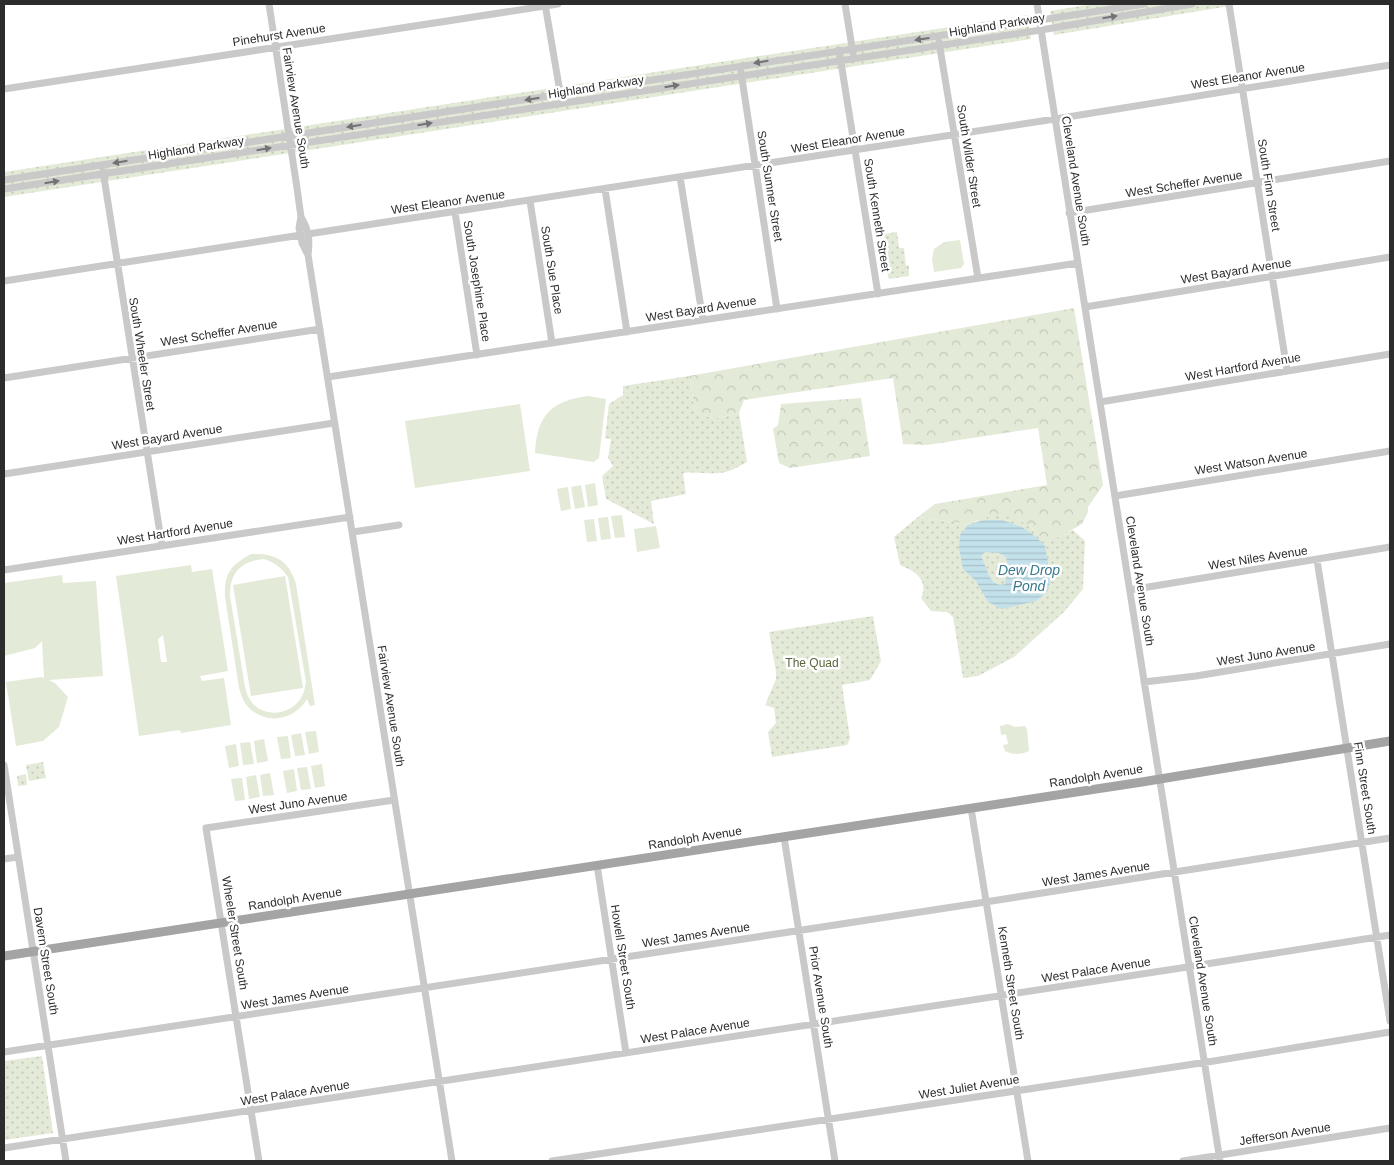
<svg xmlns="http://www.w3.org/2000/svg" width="1394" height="1165" viewBox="0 0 1394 1165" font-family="Arial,sans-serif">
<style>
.green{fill:#e4ead8;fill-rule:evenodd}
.forest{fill:url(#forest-crowns)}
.park{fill:url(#park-dots)}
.water{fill:url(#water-rules);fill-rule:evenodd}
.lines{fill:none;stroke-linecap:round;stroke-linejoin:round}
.minor{stroke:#c9c9c9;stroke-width:7}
.major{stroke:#a4a4a4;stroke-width:9}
.oneway{fill:#737373}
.labels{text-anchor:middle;stroke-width:5;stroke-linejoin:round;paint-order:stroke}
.street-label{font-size:12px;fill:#2c2c2c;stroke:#fff}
.park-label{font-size:12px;fill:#556739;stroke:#fff}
.water-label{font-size:14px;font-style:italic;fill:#39798e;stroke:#fff}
</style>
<defs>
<pattern id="forest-crowns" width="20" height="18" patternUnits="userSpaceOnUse" patternTransform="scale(1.25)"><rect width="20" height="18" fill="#e4ead8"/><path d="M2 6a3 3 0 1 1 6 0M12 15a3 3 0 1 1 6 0" fill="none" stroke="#c4c9ba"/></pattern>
<pattern id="park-dots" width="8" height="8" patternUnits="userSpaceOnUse" patternTransform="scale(1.25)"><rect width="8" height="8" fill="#e4ead8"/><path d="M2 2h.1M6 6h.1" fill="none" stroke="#c4c9ba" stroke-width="1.8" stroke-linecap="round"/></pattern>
<pattern id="water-rules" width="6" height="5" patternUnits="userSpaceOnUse" patternTransform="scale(1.25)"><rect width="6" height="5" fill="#c3e1eb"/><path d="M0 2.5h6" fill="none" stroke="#a8c1ca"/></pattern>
</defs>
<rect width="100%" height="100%" fill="#fff"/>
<path class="green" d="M960,240L964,264L961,268L934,272L932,259L934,249L944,242Z
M588,396L606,399L599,458L594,462L535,453C537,415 551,401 588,396Z
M520,404L530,471L415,488L405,421Z
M595,483L598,505L588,507L585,485Z
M581,485L585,507L575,509L571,487Z
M568,487L571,509L561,511L557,489Z
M622,515L625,537L615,538L611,516Z
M608,517L611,539L601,540L598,518Z
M594,519L597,541L587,542L584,520Z
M656,526L660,548L637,552L634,529Z
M251,554C275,553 289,560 296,584L315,705L310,706L307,699C294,722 261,726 245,703C242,699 241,693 239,688L225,597C224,573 231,565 251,554ZM264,559C275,563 281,567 288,577L306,682C305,688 304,693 301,698C290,716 260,719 249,698C247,695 246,690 245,687L230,596C230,573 240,561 264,559Z
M191,565L192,572L212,569L228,671L200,676L202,681L224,678L231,725L181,733L180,730L139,736L116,576ZM163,635L167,661V662H161L158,639Z
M62,575L63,583L96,581L103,676L49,680L55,683L68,697L59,727L43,741L16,746L6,682L41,677L44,678L42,641L35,648L4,656V583Z
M285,576L303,688L251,696L233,585Z
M1008,724L1015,727L1025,726L1027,730L1029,751C1021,755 1013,755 1005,751L1003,745L1008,744L1006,734L1001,735L1000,726Z
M316,731L319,752L309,754L305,732Z
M301,733L305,755L295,756L291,735Z
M288,736L291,758L281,759L277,737Z
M264,739L268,761L257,763L254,741Z
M250,742L254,764L243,765L240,743Z
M236,744L239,766L229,768L225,746Z
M322,764L325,786L315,788L311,766Z
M307,767L311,789L301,790L297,768Z
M294,769L297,791L287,793L283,771Z
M270,773L274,795L263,796L260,775Z
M256,775L260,797L249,799L246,777Z
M242,778L245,800L235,801L231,779Z"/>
<path class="forest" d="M1074,308L1103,485L1088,507V512L1082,524L1049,543L1035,533L1030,525L978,520L968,524L918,517L935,504L1047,485L1038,428L927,445L903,444L893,378L744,400L739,413C716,418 717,422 695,411L689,376Z
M861,398L870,456L790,468L779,463L773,429L778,425L781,404Z"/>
<path class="park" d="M1093,4H1242L1054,35L1050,11Z
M1027,15L1031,39L4,197V172Z
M897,232L899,248H904L906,266L909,265V276L889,279L884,261L885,260L884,251L886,250L884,234Z
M689,376L695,411C717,422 716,418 739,413L747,462C741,465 735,469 729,471C716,476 698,471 683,473L686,494L651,501L654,524L606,499L602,476L613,466L608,458L611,439L605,438L609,404L623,395V386Z
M1003,515L1030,525L1035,533L1049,542L1073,530L1085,541L1083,589L1064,612L1014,657L978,676L963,678L953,617L947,612L931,611L921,598C929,580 915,571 900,565L894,537L918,517L968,524L991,516Z
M873,616L881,661L870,680L842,685L850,738L847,745L772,757L768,732L776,723L774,708L765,705L776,679V672L769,632Z
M43,762L46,778L29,781L26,765Z
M26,774L27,785L18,786L17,776Z
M42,1056L53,1133L4,1140V1061Z"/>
<path class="water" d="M984,520H1002L1022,527L1036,537L1045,546L1051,579L1047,592L1036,601L1002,609L988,602L976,581L963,569L959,548L960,535L968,525ZM985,552L999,553L1006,557L1008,569L1005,584C989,589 987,566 981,556Z"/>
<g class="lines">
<path class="minor" d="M269,4L297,188L301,217L299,228L301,235L302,243L308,255
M545,4L561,98
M845,4L853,53
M1037,4L1220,1161
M1229,4L1287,370
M939,42L978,278
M839,50L878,294
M741,72L777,309
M4,89L558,4
M103,171L162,546
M680,177L703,320
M4,180L1144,4
M4,189L1041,30L1192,4
M605,189L627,332
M530,201L552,343
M455,212L477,355
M1069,213L1390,161
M301,217C309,230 310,240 308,255L452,1161
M308,234L1055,119L1390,65
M4,281L301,235
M1085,307L1390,257
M328,377L1078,263
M4,378L320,329
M1100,402L1390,354
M4,474L334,423
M1115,496L1390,451
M353,532L399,525
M1317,560L1390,1021
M4,570L350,517
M1130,590L1390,547
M1144,682L1196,676L1390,644
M4,765L66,1161
M971,808L1028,1161
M784,837L835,1161
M4,859L18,857
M597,865L626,1053
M4,1052L979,903L1390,838
M4,1148L1181,968L1390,935
M259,1161L206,828L394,800
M552,1161L1214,1061L1390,1032
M1183,1161L1390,1128"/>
<path class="major" d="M4,956L1142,782L1390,741"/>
</g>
<defs><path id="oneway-solid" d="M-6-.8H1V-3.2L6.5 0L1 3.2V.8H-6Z" transform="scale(1.25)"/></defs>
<g class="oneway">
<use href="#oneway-solid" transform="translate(1110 17) rotate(-9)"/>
<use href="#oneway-solid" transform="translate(922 39) rotate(172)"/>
<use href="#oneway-solid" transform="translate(761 62) rotate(171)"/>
<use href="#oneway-solid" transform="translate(672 86) rotate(-9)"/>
<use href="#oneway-solid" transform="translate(532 99) rotate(171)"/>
<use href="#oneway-solid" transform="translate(425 124) rotate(-9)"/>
<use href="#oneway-solid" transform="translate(354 126) rotate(171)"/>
<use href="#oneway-solid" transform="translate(264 149) rotate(-9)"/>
<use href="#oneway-solid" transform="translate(120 162) rotate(171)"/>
<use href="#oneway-solid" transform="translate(52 182) rotate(-9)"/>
</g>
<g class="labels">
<g class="street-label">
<text transform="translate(997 25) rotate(-9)" y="4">Highland Parkway</text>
<text transform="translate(279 35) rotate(-9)" y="4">Pinehurst Avenue</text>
<text transform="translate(1248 76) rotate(-9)" y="4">West Eleanor Avenue</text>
<text transform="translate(596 87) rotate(-9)" y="4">Highland Parkway</text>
<text transform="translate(296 108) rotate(81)" y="4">Fairview Avenue South</text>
<text transform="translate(848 140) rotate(-9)" y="4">West Eleanor Avenue</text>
<text transform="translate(196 148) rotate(-9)" y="4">Highland Parkway</text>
<text transform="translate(969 156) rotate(81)" y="4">South Wilder Street</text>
<text transform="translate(1076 181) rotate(81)" y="4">Cleveland Avenue South</text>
<text transform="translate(1184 184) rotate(-9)" y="4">West Scheffer Avenue</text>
<text transform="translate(1269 185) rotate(81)" y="4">South Finn Street</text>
<text transform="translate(770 186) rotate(81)" y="4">South Sumner Street</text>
<text transform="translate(448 202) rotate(-8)" y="4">West Eleanor Avenue</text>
<text transform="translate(877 215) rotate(81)" y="4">South Kenneth Street</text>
<text transform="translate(552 270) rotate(81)" y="4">South Sue Place</text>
<text transform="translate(1236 271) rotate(-9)" y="4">West Bayard Avenue</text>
<text transform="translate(477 281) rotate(81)" y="4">South Josephine Place</text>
<text transform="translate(701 309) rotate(-9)" y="4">West Bayard Avenue</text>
<text transform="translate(219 333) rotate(-9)" y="4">West Scheffer Avenue</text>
<text transform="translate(142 354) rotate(81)" y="4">South Wheeler Street</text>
<text transform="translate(1243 367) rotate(-10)" y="4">West Hartford Avenue</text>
<text transform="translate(167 437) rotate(-9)" y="4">West Bayard Avenue</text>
<text transform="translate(1251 462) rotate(-9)" y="4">West Watson Avenue</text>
<text transform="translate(175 532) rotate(-9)" y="4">West Hartford Avenue</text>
<text transform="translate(1258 558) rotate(-9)" y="4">West Niles Avenue</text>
<text transform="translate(1140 581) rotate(81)" y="4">Cleveland Avenue South</text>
<text transform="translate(1266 654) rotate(-9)" y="4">West Juno Avenue</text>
<text transform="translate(391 706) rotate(81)" y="4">Fairview Avenue South</text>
<text transform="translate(1096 776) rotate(-9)" y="4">Randolph Avenue</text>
<text transform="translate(1365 788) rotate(81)" y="4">Finn Street South</text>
<text transform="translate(298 803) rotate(-8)" y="4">West Juno Avenue</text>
<text transform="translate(695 838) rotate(-9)" y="4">Randolph Avenue</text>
<text transform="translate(1096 874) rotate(-9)" y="4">West James Avenue</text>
<text transform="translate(295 899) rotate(-9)" y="4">Randolph Avenue</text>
<text transform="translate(235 933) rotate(81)" y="4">Wheeler Street South</text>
<text transform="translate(696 935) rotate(-9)" y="4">West James Avenue</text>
<text transform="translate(623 957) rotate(81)" y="4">Howell Street South</text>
<text transform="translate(46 961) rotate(81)" y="4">Davern Street South</text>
<text transform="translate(1096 970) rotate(-9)" y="4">West Palace Avenue</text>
<text transform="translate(1203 981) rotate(81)" y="4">Cleveland Avenue South</text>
<text transform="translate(1011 983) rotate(81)" y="4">Kenneth Street South</text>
<text transform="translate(295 997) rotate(-9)" y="4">West James Avenue</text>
<text transform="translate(821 997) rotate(81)" y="4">Prior Avenue South</text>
<text transform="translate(695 1031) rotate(-9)" y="4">West Palace Avenue</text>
<text transform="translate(969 1087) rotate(-9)" y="4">West Juliet Avenue</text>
<text transform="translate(295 1093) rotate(-9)" y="4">West Palace Avenue</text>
<text transform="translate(1285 1134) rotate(-9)" y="4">Jefferson Avenue</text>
</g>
<g class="park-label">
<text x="812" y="667">The Quad</text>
</g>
<g class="water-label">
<text x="1029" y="575">Dew Drop<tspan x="1029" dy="16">Pond</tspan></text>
</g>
</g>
<rect width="1394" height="1165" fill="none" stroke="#2c2c2c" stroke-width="10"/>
</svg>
